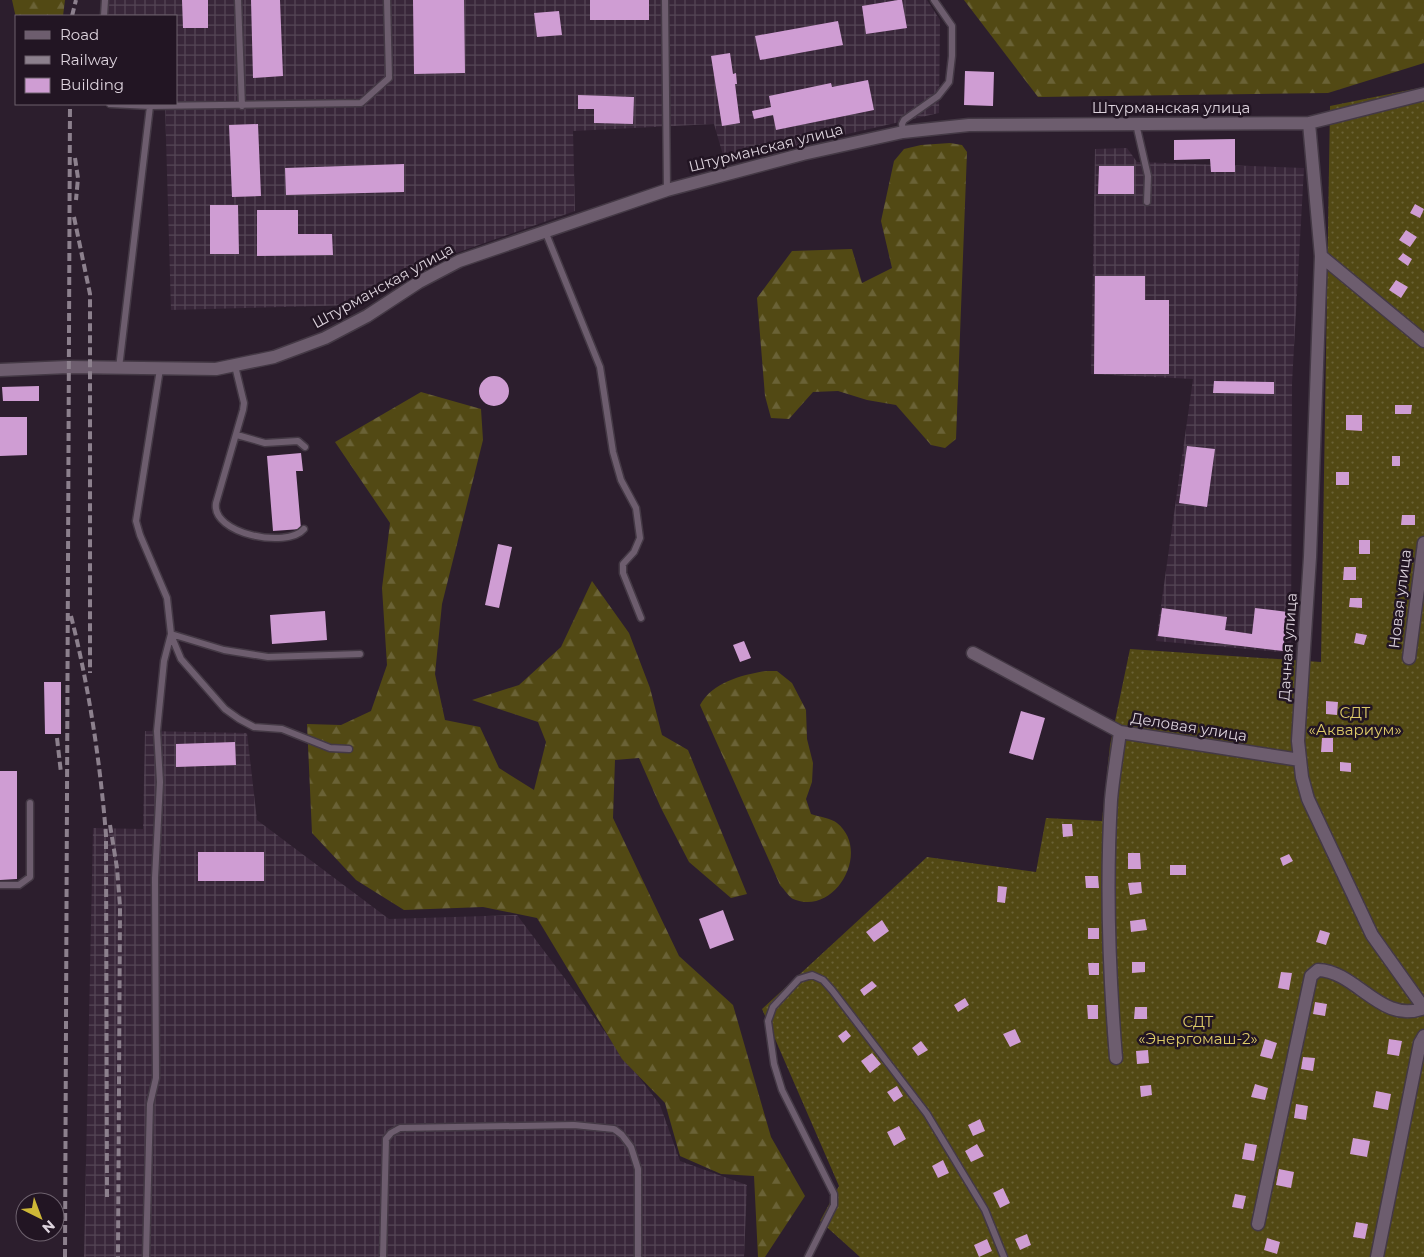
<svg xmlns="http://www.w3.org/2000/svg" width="1424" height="1257" viewBox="0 0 1424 1257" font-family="Montserrat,sans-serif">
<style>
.industrial{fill:url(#industrial-grid)}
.forest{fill:url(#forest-firs)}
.garden{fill:url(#garden-dots)}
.building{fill:#cf9dd3}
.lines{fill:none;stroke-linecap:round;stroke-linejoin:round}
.service-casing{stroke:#443945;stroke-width:9}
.minor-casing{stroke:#443945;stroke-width:15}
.service{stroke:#6d5d6e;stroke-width:6}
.minor{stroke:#6d5d6e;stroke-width:12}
.rail{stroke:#8c808d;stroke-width:4;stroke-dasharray:8 4;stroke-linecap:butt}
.labels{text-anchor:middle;stroke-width:5;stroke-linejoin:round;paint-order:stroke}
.street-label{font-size:15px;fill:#ddd3dd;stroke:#221523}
.park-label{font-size:15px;fill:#decc68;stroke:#221523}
</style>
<defs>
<pattern id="industrial-grid" width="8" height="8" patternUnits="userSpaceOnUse" patternTransform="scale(1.25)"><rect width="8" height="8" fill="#382639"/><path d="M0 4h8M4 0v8" fill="none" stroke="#544555"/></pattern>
<pattern id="forest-firs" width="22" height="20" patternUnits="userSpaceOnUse" patternTransform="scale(1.25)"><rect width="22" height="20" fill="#524914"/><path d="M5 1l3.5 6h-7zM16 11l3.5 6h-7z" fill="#6a6236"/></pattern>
<pattern id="garden-dots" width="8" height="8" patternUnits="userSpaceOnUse" patternTransform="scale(1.25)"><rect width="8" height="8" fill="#524914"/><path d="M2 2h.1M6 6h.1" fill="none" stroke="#6a6236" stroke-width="1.8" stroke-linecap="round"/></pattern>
</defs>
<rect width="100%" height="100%" fill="#2c1e2d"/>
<path class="industrial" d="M104,0H927L940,20L939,113L725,162L714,124L573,131L575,211L425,264L357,305L171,310L165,104H176V16H102Z
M1127,148L1137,162L1304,168L1292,383L1291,653L1156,641L1193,379L1091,374L1095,149Z
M145,731L247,733L257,820L389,919L517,915L660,1105L680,1161L747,1185L744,1257H84L93,828L143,829Z"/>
<path class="forest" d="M12,0H65L63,16L16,18Z
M964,0H1424V63L1328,93L1038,97Z
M950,143L962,145L967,152L956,439L945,448L931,445L896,405L867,400L838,391L813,392L789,419L771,418L765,396L757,298L792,251L852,249L862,283L892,268L881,221L894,161L904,149L921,145Z
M421,392L481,409L483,440L442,604L435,674L445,720L480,727L499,768L534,790L546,742L538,722L472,700L519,685L561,647L592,581L629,633L650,688L662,735L688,750L747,894L731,898L689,862L661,808L639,758L615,760L613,818L679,956L733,1005L771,1137L805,1196L765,1257H758L754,1176L721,1174L680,1156L665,1103L622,1059L537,918L483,907L404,910L356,880L312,833L307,724L341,725L371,711L387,665L382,588L390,523L335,442Z
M766,671H777L792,683L806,710L807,739L813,763L812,782L806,799L811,814C819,817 831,818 837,823C872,851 835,917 793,899C789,897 784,889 780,885L700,705C713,682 742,675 766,671Z"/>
<path class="garden" d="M1424,87V1257H860L820,1221L839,1186L762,1009L927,857L1036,872L1046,818L1102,821L1110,745L1130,649L1321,662L1330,106Z"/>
<path class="building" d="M182,0H208V28H183Z
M251,0H280L283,76L253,78Z
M413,0H464L465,73L414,74Z
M590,0H649V20H590Z
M898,0H902L907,28L866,34L862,6Z
M559,11L562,35L537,37L534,13Z
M838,21L843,45L760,60L755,36Z
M730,53L733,74L736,73L737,84H735L740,123L722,126L711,56Z
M965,71L994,72L993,106L964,105Z
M868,80L874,110L776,130L773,115L754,119L752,111L771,107L769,96L831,83L832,87Z
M578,95L634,97L633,124L594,123V109H578Z
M258,124L261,196L232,197L229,125Z
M1235,139V172H1211L1210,159L1174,160V140Z
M404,164V192L286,195L285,168Z
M1099,166H1134V194H1098Z
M1415,204L1424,209L1420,218L1410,213Z
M210,205H238L239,254H210Z
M257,210H298V234H332L333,255L257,256Z
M1406,230L1417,237L1410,247L1399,240Z
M1403,253L1412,259L1408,266L1398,259Z
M1095,276H1145V300H1169V374H1094Z
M1396,280L1408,287L1401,298L1389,290Z
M479 391a15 15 0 1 1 30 0a15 15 0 1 1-30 0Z
M1214,381L1274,382V394L1213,393Z
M39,386V401H3L2,387Z
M1395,405H1412L1411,414H1395Z
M1346,415H1362V431L1346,430Z
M0,417H27V455L0,456Z
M1187,446L1215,449L1207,507L1179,503Z
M301,453L303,471H296L301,529L273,531L267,456Z
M1392,456H1400V466H1392Z
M1336,472H1349V485H1336Z
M1402,515H1415V525H1401Z
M1359,540H1370V554H1359Z
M498,544L512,547L499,608L485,605Z
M1344,567H1356V580H1343Z
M1350,598H1362V608L1349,607Z
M1162,608L1227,617L1225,630L1252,634L1255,608L1288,612L1283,651L1158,636Z
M325,611L327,640L272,644L270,615Z
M1356,633L1367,635L1364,645L1354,643Z
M744,641L751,658L740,662L733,645Z
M44,682H61V734H45Z
M1326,701L1338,702L1337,715L1326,714Z
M1021,711L1045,718L1033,760L1009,753Z
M1322,738H1333V752H1321Z
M235,742L236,765L176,767V744Z
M1340,762L1351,763V772L1340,771Z
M0,771H17V879L0,880Z
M1062,824H1072L1073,836L1063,837Z
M198,852H264V881H198Z
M1128,853H1140L1141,869H1128Z
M1289,854L1293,861L1283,866L1280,858Z
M1170,865H1186V875H1170Z
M1085,876H1098L1099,888H1086Z
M1141,882L1142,893L1130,895L1128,883Z
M998,886L1007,887L1005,903L997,902Z
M723,910L734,940L710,949L699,919Z
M1145,919L1147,930L1131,932L1130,921Z
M882,920L889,931L874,942L866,932Z
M1088,928H1099V939H1088Z
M1320,930L1330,933L1326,945L1316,942Z
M1132,962H1145V972L1132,973Z
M1088,963H1099V975H1089Z
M1281,972L1292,973L1289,990L1278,988Z
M872,981L877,986L864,996L860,990Z
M965,998L969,1005L958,1012L954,1005Z
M1315,1002L1327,1004L1325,1016L1313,1014Z
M1087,1005H1098V1019H1088Z
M1135,1007H1147V1019H1134Z
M1015,1029L1021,1042L1010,1047L1003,1034Z
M846,1030L851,1036L843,1043L838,1036Z
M1265,1039L1277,1043L1272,1059L1260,1056Z
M1389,1039L1402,1041L1399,1056L1387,1054Z
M921,1041L928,1050L918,1056L912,1048Z
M1148,1050L1149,1063L1137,1064L1136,1051Z
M872,1053L881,1064L870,1073L861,1061Z
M1303,1057L1315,1058L1313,1071L1301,1069Z
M1255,1084L1268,1088L1265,1100L1251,1097Z
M1151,1085L1152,1095L1141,1097L1140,1086Z
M897,1086L903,1096L894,1102L887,1092Z
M1376,1091L1391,1094L1388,1110L1373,1107Z
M1296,1104L1308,1106L1306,1120L1294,1118Z
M980,1119L985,1131L973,1136L968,1125Z
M899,1126L906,1139L894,1146L887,1132Z
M1353,1138L1370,1141L1367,1157L1350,1154Z
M1245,1143L1257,1145L1254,1161L1242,1159Z
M977,1144L984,1156L971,1162L965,1151Z
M943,1160L949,1173L938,1178L932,1166Z
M1279,1169L1294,1172L1291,1188L1276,1185Z
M1003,1188L1010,1203L1000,1208L993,1193Z
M1235,1194L1246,1196L1243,1209L1232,1207Z
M1356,1222L1368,1224L1365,1239L1353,1237Z
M1027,1234L1031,1245L1020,1250L1015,1239Z
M1267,1238L1280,1242L1277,1254L1264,1250Z
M987,1239L992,1251L979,1257L974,1245Z"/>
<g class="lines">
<g class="service-casing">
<path id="service" d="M238,0L242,106
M665,0L667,190
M104,16L105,0
M110,104L150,106
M1136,124L1148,176L1147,202
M903,132L902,124L904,120L938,96L949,82L952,56V26L934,0
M545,231L600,367L613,452L621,480L636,508L640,538L634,552L623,564V573L641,618
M235,366L244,403L243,410L216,503C211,534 287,549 304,529
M119,368L150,106L361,103L389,78L387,0
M160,369L136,521L140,535L167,598L171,634L224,650L268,657L360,654
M237,435L265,443L298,441L305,447
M171,635L181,659L225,709L239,719L254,727L282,729L330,748L349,749
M0,885H19L30,877V803
M146,1257L150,1104L156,1078L155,878L160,782L157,731L164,661L171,634
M383,1257L386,1139L391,1133L400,1128L574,1125L614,1129L622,1135L631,1147L638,1169V1257
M808,1257L834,1205V1194L782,1090L774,1064L768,1021L773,1007L799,979L812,975L823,980L832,990L927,1114L985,1210L1004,1257"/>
</g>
<g class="minor-casing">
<path id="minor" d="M1309,123L1321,256L1424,341
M0,370L68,367L216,369L274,357L325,338L367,316L419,282L459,261L667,190L803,154L903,132L969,125L1309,123L1424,94
M973,653L1120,732L1300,760
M1409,658L1424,543
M1116,1058C1109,973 1106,885 1111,800C1113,777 1117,755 1120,732
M1258,1224L1311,976L1318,970C1357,971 1381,1025 1424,1008L1372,935L1308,799L1302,777L1298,741L1310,557L1321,256
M1377,1257L1420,1043L1424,1036"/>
</g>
<use href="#service" class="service"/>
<use href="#minor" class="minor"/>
<path class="rail" d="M72,16L76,0
M75,158L78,178L76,200
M74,217L90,294V673
M71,616C89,687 100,761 106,835L107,1198
M57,738L61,773
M110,825L117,868L120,906L118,1257
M65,1257L70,104"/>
</g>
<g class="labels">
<g class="street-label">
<text x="1171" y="113">Штурманская улица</text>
<text transform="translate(766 148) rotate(-14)" y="5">Штурманская улица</text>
<text transform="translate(383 286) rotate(-29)" y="5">Штурманская улица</text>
<text transform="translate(1400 599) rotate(-83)" y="5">Новая улица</text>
<text transform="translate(1288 647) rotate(-86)" y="5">Дачная улица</text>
<text transform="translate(1189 727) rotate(9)" y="5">Деловая улица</text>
</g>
<g class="park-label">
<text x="1355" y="718">СДТ<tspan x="1355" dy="17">«Аквариум»</tspan></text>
<text x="1198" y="1027">СДТ<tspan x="1198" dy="17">«Энергомаш-2»</tspan></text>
</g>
</g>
<rect x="15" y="15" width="162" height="90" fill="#221523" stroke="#6d616d"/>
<rect x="25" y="31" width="25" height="8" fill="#6d5d6e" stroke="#6d616d"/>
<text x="60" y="40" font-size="15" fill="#ddd3dd">Road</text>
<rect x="25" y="56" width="25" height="8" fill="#8c808d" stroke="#6d616d"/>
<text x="60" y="65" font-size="15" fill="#ddd3dd">Railway</text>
<rect x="25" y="78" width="25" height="15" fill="#cf9dd3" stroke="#6d616d"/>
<text x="60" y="90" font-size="15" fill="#ddd3dd">Building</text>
<g transform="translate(40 1217) rotate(138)"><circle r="24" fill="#221523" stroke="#6d616d"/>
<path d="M0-4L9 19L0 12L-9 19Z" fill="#ceb837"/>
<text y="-8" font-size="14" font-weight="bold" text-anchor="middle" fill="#ddd3dd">N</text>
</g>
</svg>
